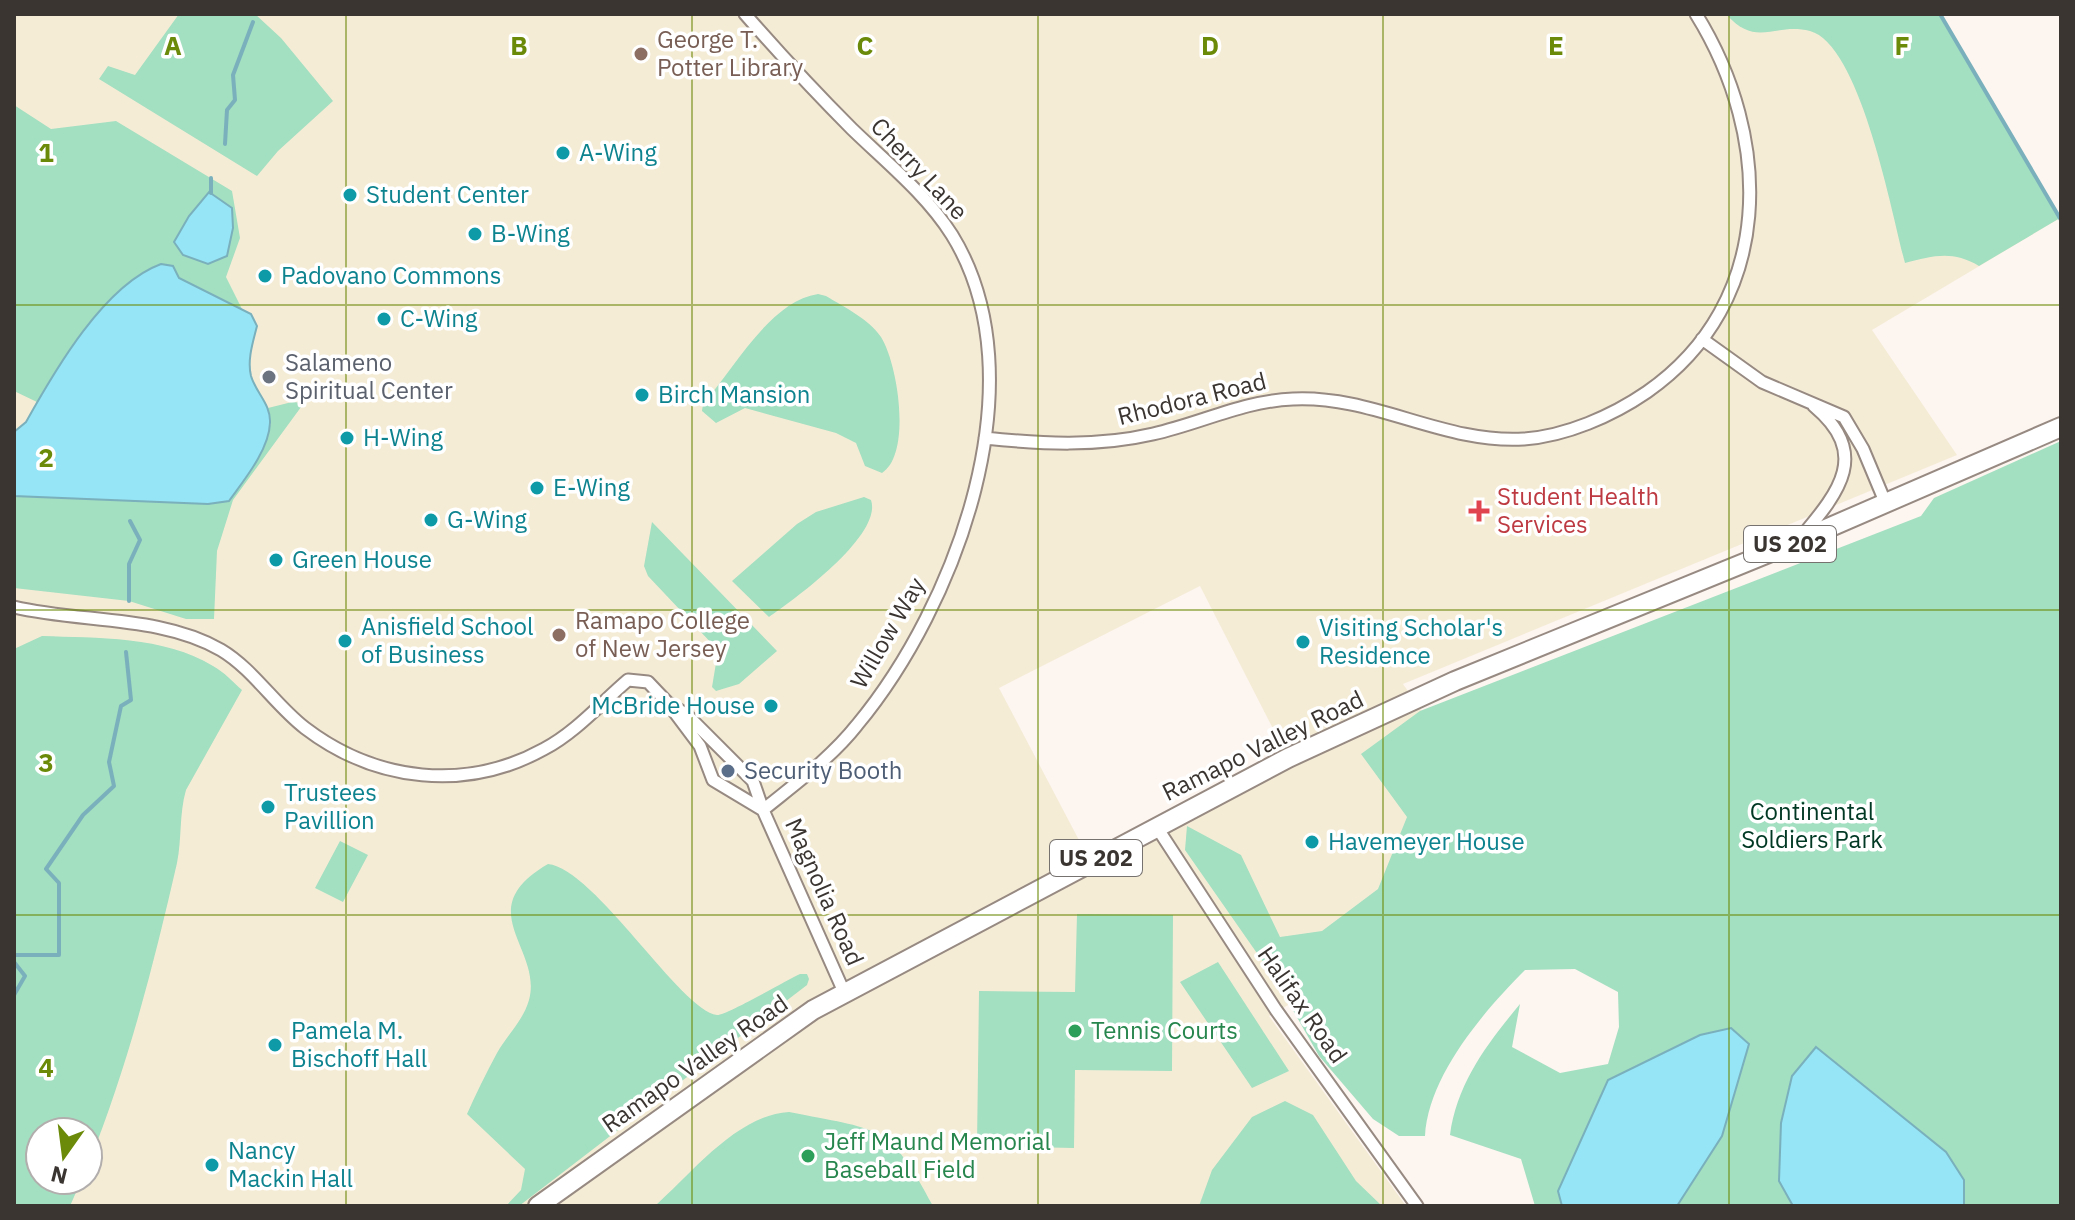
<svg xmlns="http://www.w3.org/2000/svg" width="2075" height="1220" viewBox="0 0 2075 1220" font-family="'IBM Plex Sans',sans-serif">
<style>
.education{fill:#f5ecd6;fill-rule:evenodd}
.green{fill:#a3dfc1}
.water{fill:#95e5f7;stroke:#7ab0bc;stroke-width:2}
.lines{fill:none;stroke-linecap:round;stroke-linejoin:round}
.stream{stroke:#7ab0bc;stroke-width:4}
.street-casing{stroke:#978a82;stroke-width:15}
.primary-casing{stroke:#978a82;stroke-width:22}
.street{stroke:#fff;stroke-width:11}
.primary{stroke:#fff;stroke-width:18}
.grid{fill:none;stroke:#6b8a09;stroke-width:2;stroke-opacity:0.55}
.education-dot{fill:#8d6e63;stroke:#fff;stroke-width:3}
.culture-dot{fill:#0f9aa8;stroke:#fff;stroke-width:3}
.worship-dot{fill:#6b7280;stroke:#fff;stroke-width:3}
.health-dot{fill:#e0444e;stroke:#fff;stroke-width:3}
.service-dot{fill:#5c6f8a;stroke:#fff;stroke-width:3}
.leisure-dot{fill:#2e9e5b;stroke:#fff;stroke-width:3}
.labels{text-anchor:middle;stroke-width:7;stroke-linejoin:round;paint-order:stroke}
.shield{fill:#fff;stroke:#767270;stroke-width:2}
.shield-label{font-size:22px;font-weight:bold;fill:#3b3532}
.education-label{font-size:24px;fill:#785e54;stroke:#fff;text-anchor:start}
.culture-label{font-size:24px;fill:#0d838f;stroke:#fff;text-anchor:start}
.street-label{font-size:24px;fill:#3b3532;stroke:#fff}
.worship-label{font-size:24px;fill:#5b616d;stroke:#fff;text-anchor:start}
.health-label{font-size:24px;fill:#be3a42;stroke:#fff;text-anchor:start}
.service-label{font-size:24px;fill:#4e5e75;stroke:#fff;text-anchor:start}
.park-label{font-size:24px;fill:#003824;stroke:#fff}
.leisure-label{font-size:24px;fill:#27864d;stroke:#fff;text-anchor:start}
.grid-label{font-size:26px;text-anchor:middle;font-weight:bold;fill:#6b8a09;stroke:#fff;stroke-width:7;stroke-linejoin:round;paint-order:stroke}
</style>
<rect width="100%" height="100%" fill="#fdf5f0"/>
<path class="education" d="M14,14H1940L2060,218L1872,330L1957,455L1403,684L1530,865L1269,1016L1406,1206H14ZM1200,586L1288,758L1090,861L999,688ZM40,1132H88V1180H40Z"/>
<path class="green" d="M179,14H255L281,38L333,101L278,151L257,176L99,79L108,66L135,75Z
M1726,14H1940L2060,218L1979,266C1952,250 1933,256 1905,263C1892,215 1861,45 1810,31C1774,22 1757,49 1726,14Z
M14,105L51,129L116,121L232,191L240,238L226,277L243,311L179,278L173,266C121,260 63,363 37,402L14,391Z
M818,294L826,296C844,307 869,319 881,337C898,364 912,454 882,473L865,466L856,443L836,433L745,408L716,423L702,411L703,404C734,369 770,301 818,294Z
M292,402L304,403L233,500L217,551L214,619H186L129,601L14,588V496L208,504L229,501L271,424L268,408Z
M2061,441V1206H1677L1723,1133L1581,1144L1558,1191L1562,1206H1535L1521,1159L1450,1135C1457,1083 1487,1044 1520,1004L1512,1047L1560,1073L1608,1064L1619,1027L1618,992L1575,969L1525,970C1484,1011 1428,1076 1425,1136H1399L1373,1119L1319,1056L1277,982L1185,850L1187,826L1241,855L1280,937L1322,931L1378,889L1407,817L1361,754L1420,711L1921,516L1934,498Z
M864,497L871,500C883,535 795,599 769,617L732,581L797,524L816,512Z
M652,522L777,651L739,684L716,691L712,687L717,657L715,647L648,576L644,566Z
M42,636C96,638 165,636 213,666C224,672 233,682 242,690L186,790C179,814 182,839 177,863C154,964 127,1069 88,1165V1132H40V1180L81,1181L70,1206H14V649Z
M340,841L368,855L343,902L315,888Z
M548,864C595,869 681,1011 717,1015C725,1016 787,980 800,974H807L809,979L807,985L519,1206H506L521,1190L525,1169L467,1114C476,1094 486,1073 497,1053C507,1035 523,1021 529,1000C543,948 469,910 548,864Z
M1077,914L1173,915L1172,1071L1075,1070L1074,1148L977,1146L979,991L1075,992Z
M1218,962L1289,1071L1252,1088L1180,982Z
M1285,1101L1313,1115L1356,1181L1382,1206H1199L1212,1170L1252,1117Z
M789,1112C878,1130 889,1122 933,1206H655C692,1173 737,1115 789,1112Z"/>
<path class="water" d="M209,192L232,208L233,228L227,256L208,264L183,255L174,242L189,216Z
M161,264L173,266L179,278L251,314L257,326C253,342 247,360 251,376C256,393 271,404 270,423C269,450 244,480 229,501L208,504L14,496V432L26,422C55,370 104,285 161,264Z
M1731,1028L1749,1044L1722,1136L1677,1206H1562L1558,1191L1608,1080L1700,1035Z
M1816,1047L1946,1152L1964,1180V1206H1793L1779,1181L1781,1123L1792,1076Z"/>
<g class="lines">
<path class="stream" d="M1940,14L2061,220
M225,144L227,110L235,100L233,75L253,22
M211,193V178
M129,601V564L140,540L130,521
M14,955H59V883L46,869L83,815L114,786L109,762L121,706L131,700L126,652
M14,962L25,976L14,995"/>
<g class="street-casing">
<path id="street" d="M745,14C779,53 815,92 852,129C886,162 926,194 952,235C1041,379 956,606 857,725C831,758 795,784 763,810
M1702,339L1762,382L1844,417L1863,449L1886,504
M985,438C1042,444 1097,447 1153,434C1202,423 1243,401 1293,399C1374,395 1443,444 1524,439C1566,436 1612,416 1647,392C1776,302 1773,138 1696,14
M1802,536C1840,491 1870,453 1814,406
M14,607C81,623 160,615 221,650C253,669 276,706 305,728C376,782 466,792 544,749C576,732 601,703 628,680L648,682L667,702L700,746L713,780L763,810
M670,704L687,715L753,781L763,810L844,992
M1156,826L1276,1010L1417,1206"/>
</g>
<g class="primary-casing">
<path id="primary" d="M538,1206L813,1010L1288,758L1455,681L1798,541L2061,427"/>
</g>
<use href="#street" class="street"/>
<use href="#primary" class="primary"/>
</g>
<path class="grid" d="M346,14V1206M692,14V1206M1038,14V1206M1383,14V1206M1729,14V1206M14,305H2061M14,610H2061M14,915H2061"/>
<g class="education-dot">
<circle cx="641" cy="54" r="8"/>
<circle cx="559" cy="635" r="8"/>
</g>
<g class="culture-dot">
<circle cx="563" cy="153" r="8"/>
<circle cx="350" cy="195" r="8"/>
<circle cx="475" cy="234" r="8"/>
<circle cx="265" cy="276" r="8"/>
<circle cx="384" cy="319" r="8"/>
<circle cx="642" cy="395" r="8"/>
<circle cx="347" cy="438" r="8"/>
<circle cx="537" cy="488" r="8"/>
<circle cx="431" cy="520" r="8"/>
<circle cx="276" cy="560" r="8"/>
<circle cx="345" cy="641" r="8"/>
<circle cx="1303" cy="642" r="8"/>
<circle cx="771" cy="706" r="8"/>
<circle cx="268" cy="807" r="8"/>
<circle cx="1312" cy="842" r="8"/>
<circle cx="275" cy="1045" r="8"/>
<circle cx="212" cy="1165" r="8"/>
</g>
<circle class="worship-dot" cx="269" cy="377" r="8"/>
<path class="health-dot" d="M1475 499h8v8h8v8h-8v8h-8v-8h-8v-8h8z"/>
<circle class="service-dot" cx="728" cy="771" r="8"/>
<g class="leisure-dot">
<circle cx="1075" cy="1031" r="8"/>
<circle cx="808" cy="1156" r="8"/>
</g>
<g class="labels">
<g class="shield">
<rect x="1744" y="526" width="92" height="36" rx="6"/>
<rect x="1050" y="840" width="92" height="36" rx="6"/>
</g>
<g class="shield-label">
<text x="1790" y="552">US 202</text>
<text x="1096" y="866">US 202</text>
</g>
<g class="education-label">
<text x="657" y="48">George T.<tspan x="657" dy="28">Potter Library</tspan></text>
<text x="575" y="629">Ramapo College<tspan x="575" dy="28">of New Jersey</tspan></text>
</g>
<g class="culture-label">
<text x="579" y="161">A-Wing</text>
<text x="366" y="203">Student Center</text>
<text x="491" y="242">B-Wing</text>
<text x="281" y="284">Padovano Commons</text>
<text x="400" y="327">C-Wing</text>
<text x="658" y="403">Birch Mansion</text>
<text x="363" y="446">H-Wing</text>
<text x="553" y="496">E-Wing</text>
<text x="447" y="528">G-Wing</text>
<text x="292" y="568">Green House</text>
<text x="361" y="635">Anisfield School<tspan x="361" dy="28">of Business</tspan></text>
<text x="1319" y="636">Visiting Scholar's<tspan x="1319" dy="28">Residence</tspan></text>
<text x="755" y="714" text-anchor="end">McBride House</text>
<text x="284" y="801">Trustees<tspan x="284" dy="28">Pavillion</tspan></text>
<text x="1328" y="850">Havemeyer House</text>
<text x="291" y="1039">Pamela M.<tspan x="291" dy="28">Bischoff Hall</tspan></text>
<text x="228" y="1159">Nancy<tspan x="228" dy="28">Mackin Hall</tspan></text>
</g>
<g class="street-label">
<text transform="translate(919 169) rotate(47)" y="8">Cherry Lane</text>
<text transform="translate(1192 399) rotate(-14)" y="8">Rhodora Road</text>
<text transform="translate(888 633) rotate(-60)" y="8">Willow Way</text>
<text transform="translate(1263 746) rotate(-26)" y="8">Ramapo Valley Road</text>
<text transform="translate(824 892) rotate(66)" y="8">Magnolia Road</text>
<text transform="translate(1302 1005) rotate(55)" y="8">Halifax Road</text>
<text transform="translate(695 1064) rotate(-35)" y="8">Ramapo Valley Road</text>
</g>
<g class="worship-label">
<text x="285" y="371">Salameno<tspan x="285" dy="28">Spiritual Center</tspan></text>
</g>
<g class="health-label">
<text x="1497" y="505">Student Health<tspan x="1497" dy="28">Services</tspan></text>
</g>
<g class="service-label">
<text x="744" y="779">Security Booth</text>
</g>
<g class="park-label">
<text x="1812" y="820">Continental<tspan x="1812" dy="28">Soldiers Park</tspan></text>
</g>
<g class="leisure-label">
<text x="1091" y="1039">Tennis Courts</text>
<text x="824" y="1150">Jeff Maund Memorial<tspan x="824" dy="28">Baseball Field</tspan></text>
</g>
</g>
<g class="grid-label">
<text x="173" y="55">A</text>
<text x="519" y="55">B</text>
<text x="865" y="55">C</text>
<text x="1210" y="55">D</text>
<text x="1556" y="55">E</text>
<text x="1902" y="55">F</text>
<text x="46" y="162">1</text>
<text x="46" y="467">2</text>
<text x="46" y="772">3</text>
<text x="46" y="1077">4</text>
</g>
<rect width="2075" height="1220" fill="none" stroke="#3b3532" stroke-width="32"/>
<g transform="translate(64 1156) rotate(194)"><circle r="38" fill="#ffffff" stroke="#b1aead" stroke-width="2"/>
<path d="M0-6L14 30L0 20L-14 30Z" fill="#6b8a09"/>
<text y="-12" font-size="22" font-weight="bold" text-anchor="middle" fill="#3b3532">N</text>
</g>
</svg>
